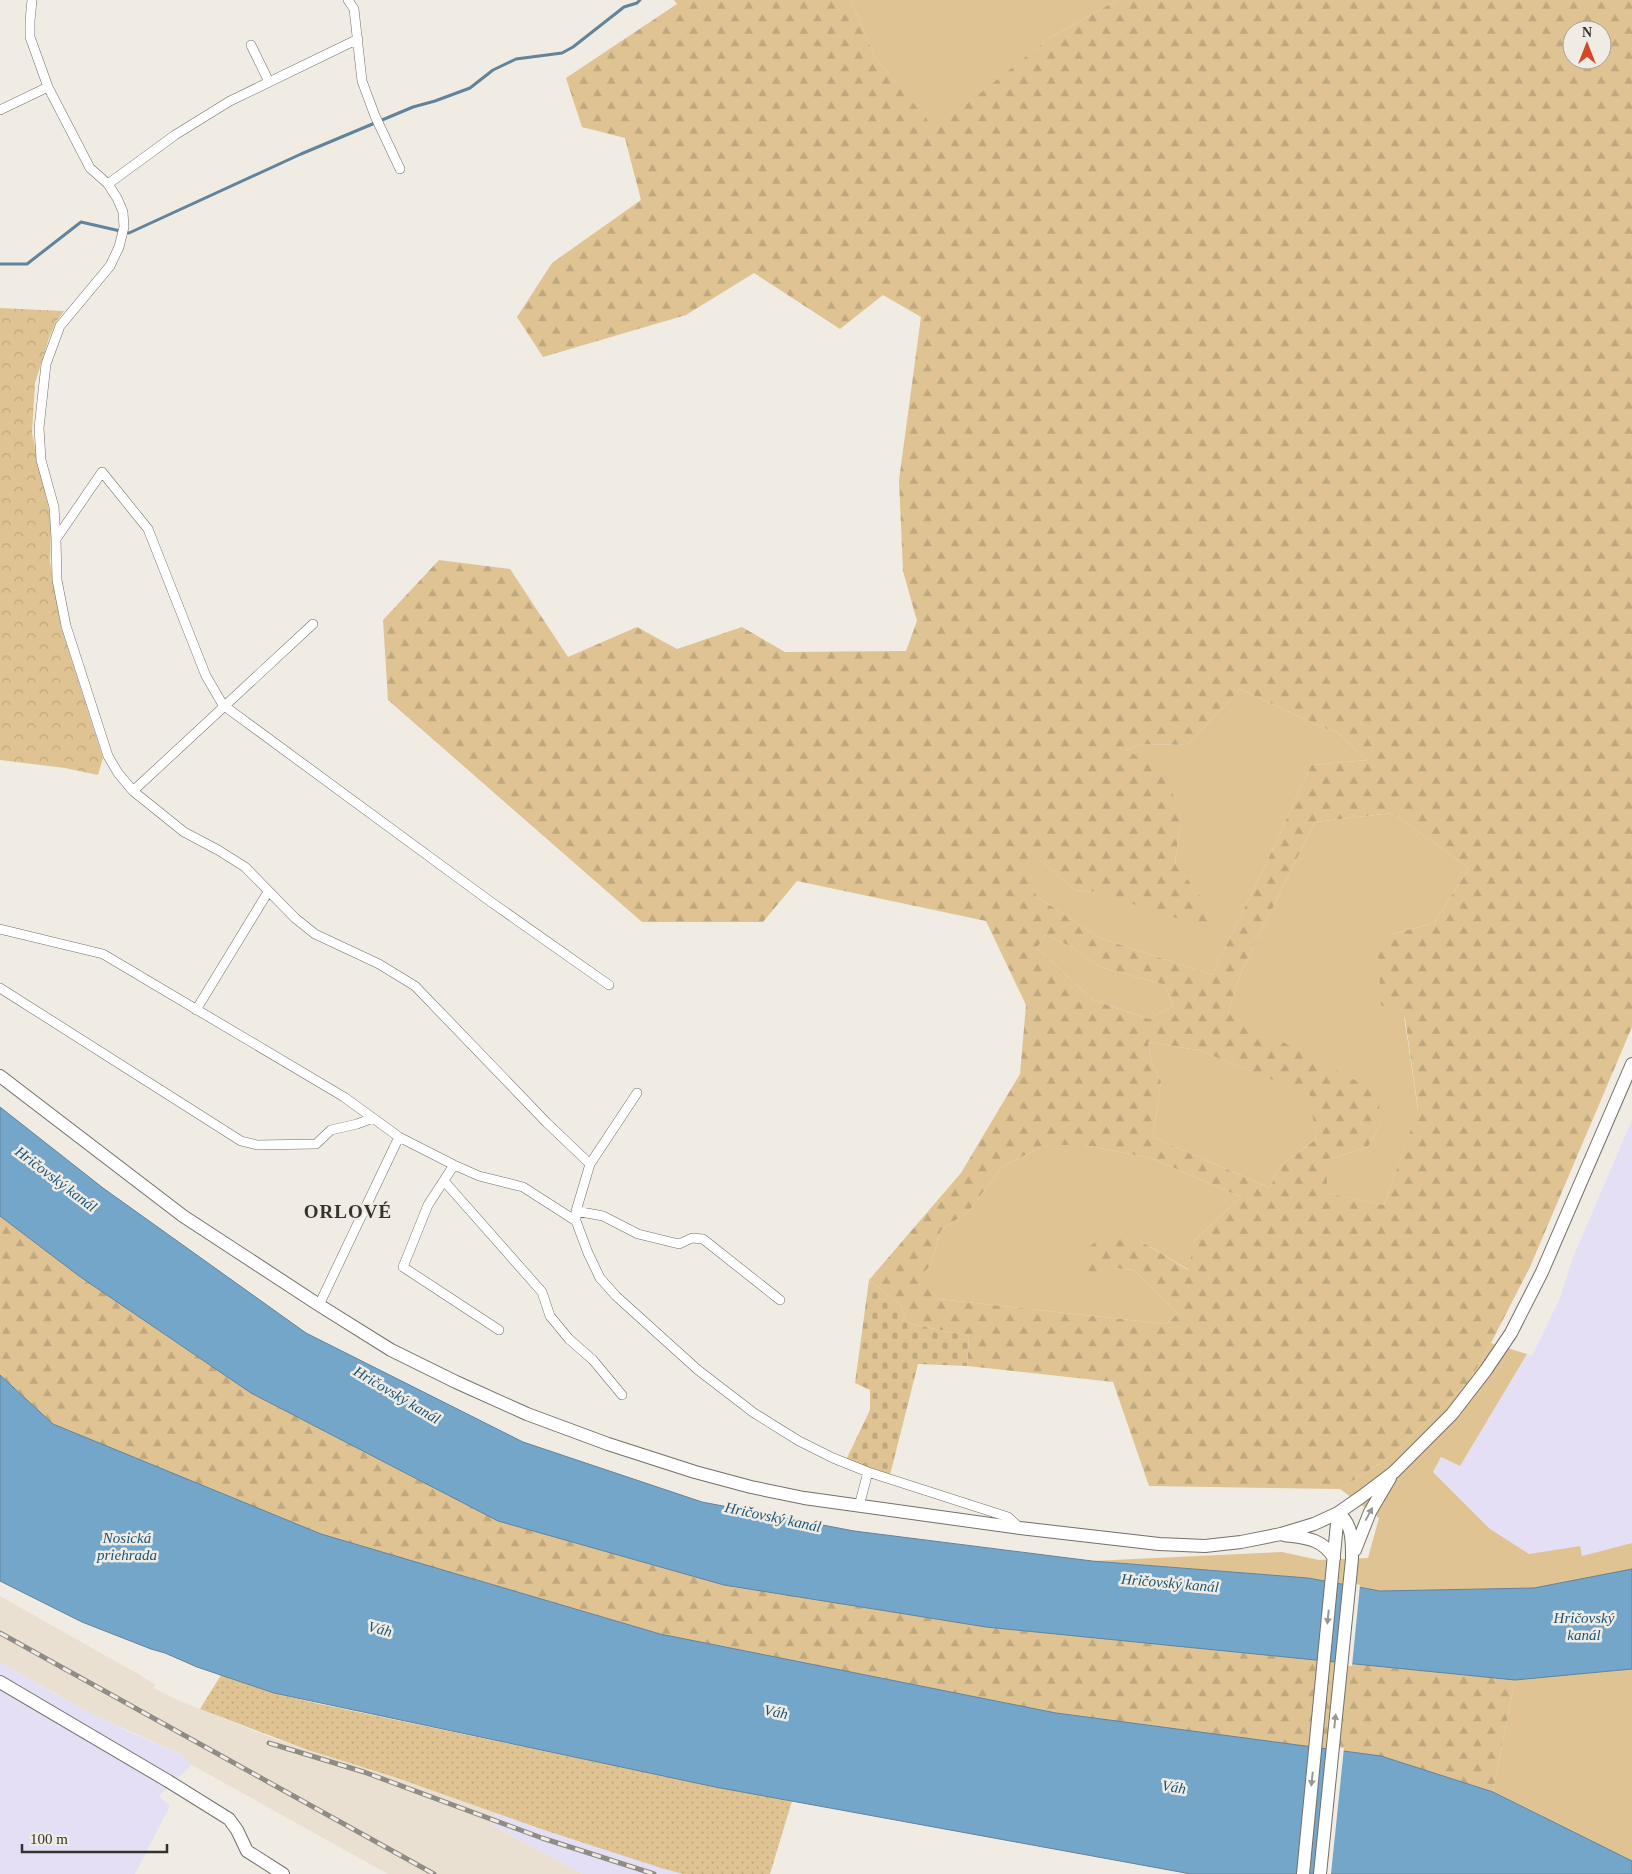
<svg xmlns="http://www.w3.org/2000/svg" width="1632" height="1874" viewBox="0 0 1632 1874" font-family="'Times New Roman',serif">
<style>
.industrial{fill:#e4dff5}
.built{fill:#e9e0d2}
.grass{fill:#dfc392}
.forest{fill:url(#forest-firs);fill-rule:evenodd}
.cemetery{fill:url(#cemetery-stones)}
.park{fill:url(#park-crowns)}
.garden{fill:url(#garden-dots)}
.water{fill:#74a6c9;stroke:#61839b}
.pier{fill:#f0ece4}
.lines{fill:none;stroke-linecap:round;stroke-linejoin:round}
.stream{stroke:#61839b;stroke-width:3}
.street-casing{stroke:#747069;stroke-width:10}
.secondary-casing{stroke:#747069;stroke-width:14}
.street{stroke:#fff;stroke-width:9}
.secondary{stroke:#fff;stroke-width:12}
.rail-casing{stroke:#8f8c86;stroke-width:5}
.rail{stroke:#f0ece4;stroke-width:3;stroke-dasharray:9;stroke-linecap:butt}
.oneway{fill:#9a9897}
.labels{text-anchor:middle;stroke-width:5;stroke-linejoin:round;paint-order:stroke}
.water-label{font-size:15px;font-style:italic;fill:#185477;stroke:#f0ece4}
.district-label{font-size:19px;font-weight:bold;letter-spacing:1px;fill:#36332d;stroke:#f0ece4}
</style>
<defs>
<pattern id="forest-firs" width="22" height="20" patternUnits="userSpaceOnUse" patternTransform="scale(1.25)"><rect width="22" height="20" fill="#dfc392"/><path d="M5 1l3.5 6h-7zM16 11l3.5 6h-7z" fill="#c0a87e"/></pattern>
<pattern id="cemetery-stones" width="16" height="16" patternUnits="userSpaceOnUse" patternTransform="scale(1.25)"><rect width="16" height="16" fill="#dfc392"/><path d="M2 7V4a2 2 0 0 1 4 0v3zM10 15v-3a2 2 0 0 1 4 0v3z" fill="#c0a87e"/></pattern>
<pattern id="park-crowns" width="20" height="18" patternUnits="userSpaceOnUse" patternTransform="scale(1.25)"><rect width="20" height="18" fill="#dfc392"/><path d="M2 6a3 3 0 1 1 6 0M12 15a3 3 0 1 1 6 0" fill="none" stroke="#c0a87e"/></pattern>
<pattern id="garden-dots" width="8" height="8" patternUnits="userSpaceOnUse" patternTransform="scale(1.25)"><rect width="8" height="8" fill="#dfc392"/><path d="M2 2h.1M6 6h.1" fill="none" stroke="#c0a87e" stroke-width="1.8" stroke-linecap="round"/></pattern>
</defs>
<rect width="100%" height="100%" fill="#f0ece4"/>
<path class="industrial" d="M1632,1120V1543L1582,1556L1580,1546L1529,1554L1490,1529L1433,1472L1441,1457L1460,1466L1527,1354L1532,1356L1560,1298L1572,1260Z
M0,1663L68,1701L129,1732L181,1754L192,1765L159,1796L170,1806L135,1874H0Z
M496,1813L544,1830L683,1874H582L492,1825Z"/>
<path class="built" d="M0,1596L138,1674L156,1685L154,1688L180,1701L275,1739L394,1777L496,1813L492,1825L582,1874H388L192,1765L181,1754L98,1717L0,1663Z"/>
<path class="grass" d="M851,0H1117L1048,39L935,130L875,57Z
M1240,689L1324,728L1337,732L1367,760L1311,765L1274,847L1212,975L1100,938L1036,896L1031,852L1075,890L1096,892L1215,917L1175,863L1181,815L1126,750L1142,744L1187,745Z
M1392,813L1469,868L1434,923L1392,934L1418,1110L1384,1205L1326,1193L1327,1160L1368,1147L1380,1124L1228,1013L1241,972L1315,822Z
M1045,935L1072,947L1100,967L1165,985L1173,1006L1149,1019L1093,1000L1037,948Z
M1148,1042L1198,1050L1311,1095L1316,1139L1279,1167L1270,1188L1153,1137L1161,1081L1152,1064Z
M1045,1145H1084L1151,1158L1241,1197L1195,1240L1189,1270L1139,1240L1113,1268L1134,1270L1178,1313L1167,1324L939,1299L917,1280L931,1264L941,1230L969,1211L1002,1167Z
M1491,1343L1527,1354L1460,1466L1441,1457L1433,1472L1490,1529L1529,1554L1580,1546L1582,1556L1632,1543V1569L1534,1588L1380,1591L1308,1578L1092,1561L1282,1552L1319,1560L1368,1558L1379,1518L1340,1489L1388,1458L1468,1383Z
M1632,1669V1861L1493,1792L1515,1680Z"/>
<path class="forest" d="M674,0H851L875,57L935,129L1048,39L1117,0H1632V1027L1530,1267L1491,1343L1468,1383L1388,1458L1340,1489L1149,1486L1113,1382L967,1366L969,1336L907,1323L901,1305L869,1280L961,1173L1020,1074L1026,1005L986,921L797,881L763,922H642L388,700L383,620L439,560L510,569L568,657L637,627L677,649L742,627L785,652L906,651L917,621L903,571L899,480L921,317L883,295L840,329L754,273L686,315L543,357L517,317L552,263L641,200L625,138L582,127L566,78L677,4ZM1572,30H1602V60H1572ZM1240,689L1324,728L1337,732L1367,760L1311,765L1274,847L1212,975L1100,938L1036,896L1032,853L1075,890L1096,892L1210,929L1216,917L1175,863L1181,816L1164,770L1126,750L1142,744L1187,745ZM1392,813L1469,868L1434,923L1392,934L1378,953L1381,1005L1405,1018L1418,1109L1384,1205L1327,1193V1160L1368,1147L1380,1124L1379,1093L1228,1013L1241,972L1315,822ZM1045,935L1072,947L1100,967L1165,985L1173,1006L1149,1019L1093,1000L1037,948ZM1148,1042L1198,1050L1310,1095L1316,1139L1279,1167L1270,1188L1153,1137L1161,1081L1152,1064ZM1045,1145H1084L1151,1158L1241,1197L1195,1240L1188,1270L1139,1240L1104,1237L1081,1252L1089,1279L1113,1268L1134,1270L1178,1313L1167,1324L939,1299L918,1280L931,1264L941,1230L969,1211L1002,1167Z
M0,1216L79,1276L251,1393L498,1521L724,1585L986,1627L1515,1680L1493,1792L1381,1756L1056,1713L660,1634L321,1534L53,1424L0,1375Z"/>
<path class="cemetery" d="M869,1280L901,1305L907,1323L969,1336L967,1366L918,1364L890,1475L846,1460L870,1410V1390L855,1383Z"/>
<path class="park" d="M0,308L64,311L56,322L49,338L35,383L32,433L49,509L51,529L50,561L61,627L103,758L98,775L65,768L0,760Z"/>
<path class="garden" d="M221,1675L274,1693L315,1703L715,1787L792,1801L770,1874H683L661,1868L544,1830L394,1777L308,1750L200,1709Z"/>
<path class="water" d="M0,1107L103,1188L306,1333L523,1442L702,1502L854,1531L1092,1561L1308,1578L1380,1591L1534,1588L1632,1569V1669L1515,1680L986,1627L724,1585L498,1521L251,1393L79,1276L0,1216Z
M0,1375L53,1424L321,1534L660,1634L1056,1713L1381,1756L1493,1792L1632,1861V1874H1191L715,1787L274,1693L197,1667L165,1653L151,1649L82,1622L0,1581Z"/>
<path class="pier" d="M1344,1581L1360,1585L1352,1666L1335,1665Z
M1327,1746L1344,1748L1331,1874H1314Z"/>
<g class="lines">
<path class="stream" d="M0,264H27L81,222L129,233L301,154L413,107L435,101L470,88L493,70L516,59L562,53L573,47L624,7L637,3L640,0"/>
<g class="street-casing">
<path id="street" d="M32,0L30,21V37L48,87L90,168L108,184L117,198L123,212L124,227L119,247L110,266L60,326L46,364L39,428L41,460L54,507L56,539
M348,0L354,9L362,81L375,116L400,169
M251,45L269,82
M0,110L48,87
M108,184L175,135L230,101L358,39
M133,791L313,624
M0,929L103,954L344,1097L399,1137L454,1165L479,1176L523,1187L576,1221
M609,985L491,902L223,705L206,676L148,529L102,472L56,539L57,580L66,626L108,756L118,773L133,791L184,832L218,850L245,867L295,918L315,934L379,964L415,986L547,1123L590,1164L576,1211V1221L588,1253L600,1278L616,1296L698,1370L754,1413L799,1441L833,1458L868,1472L1008,1517L1020,1528
M0,988L241,1141L257,1145L316,1144L331,1130L357,1124L373,1118
M196,1010L268,892
M590,1164L637,1093
M454,1165L428,1205L403,1267L499,1330
M444,1181L542,1292L550,1316L569,1339L593,1360L622,1395
M576,1211L603,1216L638,1234L679,1244L692,1238L703,1239L780,1300
M319,1305L399,1137
M859,1506L868,1472"/>
</g>
<g class="secondary-casing">
<path id="secondary" d="M0,1076L183,1216L319,1305L391,1350L456,1382L527,1414L608,1444L695,1472L751,1487L804,1498L1020,1528L1159,1544L1205,1546L1241,1542L1281,1534L1314,1524L1338,1513L1361,1497L1394,1472L1452,1414L1486,1370L1511,1333L1542,1272L1632,1064
M1284,1535C1305,1538 1322,1538 1334,1558
M1355,1550L1370,1512L1390,1478
M0,1682L168,1781L229,1819L237,1830L247,1851L283,1874
M1303,1874L1338,1513
M1320,1874L1352,1559C1352,1542 1353,1524 1338,1513"/>
</g>
<use href="#street" class="street"/>
<use href="#secondary" class="secondary"/>
<g class="rail-casing">
<path id="rail" d="M0,1633L434,1874
M269,1743L364,1772L542,1838L654,1874"/>
</g>
<use href="#rail" class="rail"/>
</g>
<defs><path id="oneway-solid" d="M-6-.8H1V-3.2L6.5 0L1 3.2V.8H-6Z" transform="scale(1.25)"/></defs>
<g class="oneway">
<use href="#oneway-solid" transform="translate(1369 1514) rotate(-62)"/>
<use href="#oneway-solid" transform="translate(1328 1617) rotate(96)"/>
<use href="#oneway-solid" transform="translate(1335 1721) rotate(-84)"/>
<use href="#oneway-solid" transform="translate(1312 1779) rotate(96)"/>
</g>
<g class="labels">
<g class="water-label">
<text transform="translate(56 1179) rotate(37)" y="5">Hričovský kanál</text>
<text transform="translate(397 1395) rotate(31)" y="5">Hričovský kanál</text>
<text transform="translate(773 1517) rotate(12)" y="5">Hričovský kanál</text>
<text x="127" y="1543">Nosická<tspan x="127" dy="17">priehrada</tspan></text>
<text transform="translate(1170 1583) rotate(5)" y="5">Hričovský kanál</text>
<text x="1584" y="1623">Hričovský<tspan x="1584" dy="17">kanál</tspan></text>
<text transform="translate(380 1629) rotate(15)" y="5">Váh</text>
<text transform="translate(776 1712) rotate(11)" y="5">Váh</text>
<text transform="translate(1174 1787) rotate(9)" y="5">Váh</text>
</g>
<g class="district-label">
<text x="348" y="1218">ORLOVÉ</text>
</g>
</g>
<g transform="translate(1587 45)"><circle r="24" fill="#f0ece4" stroke="#a5a29c"/>
<path d="M0-4L9 19L0 12L-9 19Z" fill="#d34828"/>
<text y="-8" font-size="14" font-weight="bold" text-anchor="middle" fill="#34322f">N</text>
</g>
<path d="M22 1844v8h145v-8" fill="none" stroke="#34322f" stroke-width="2.5"/>
<text x="30" y="1844" font-size="15" fill="#34322f" stroke="#f0ece4" stroke-width="4" paint-order="stroke">100 m</text>
</svg>
